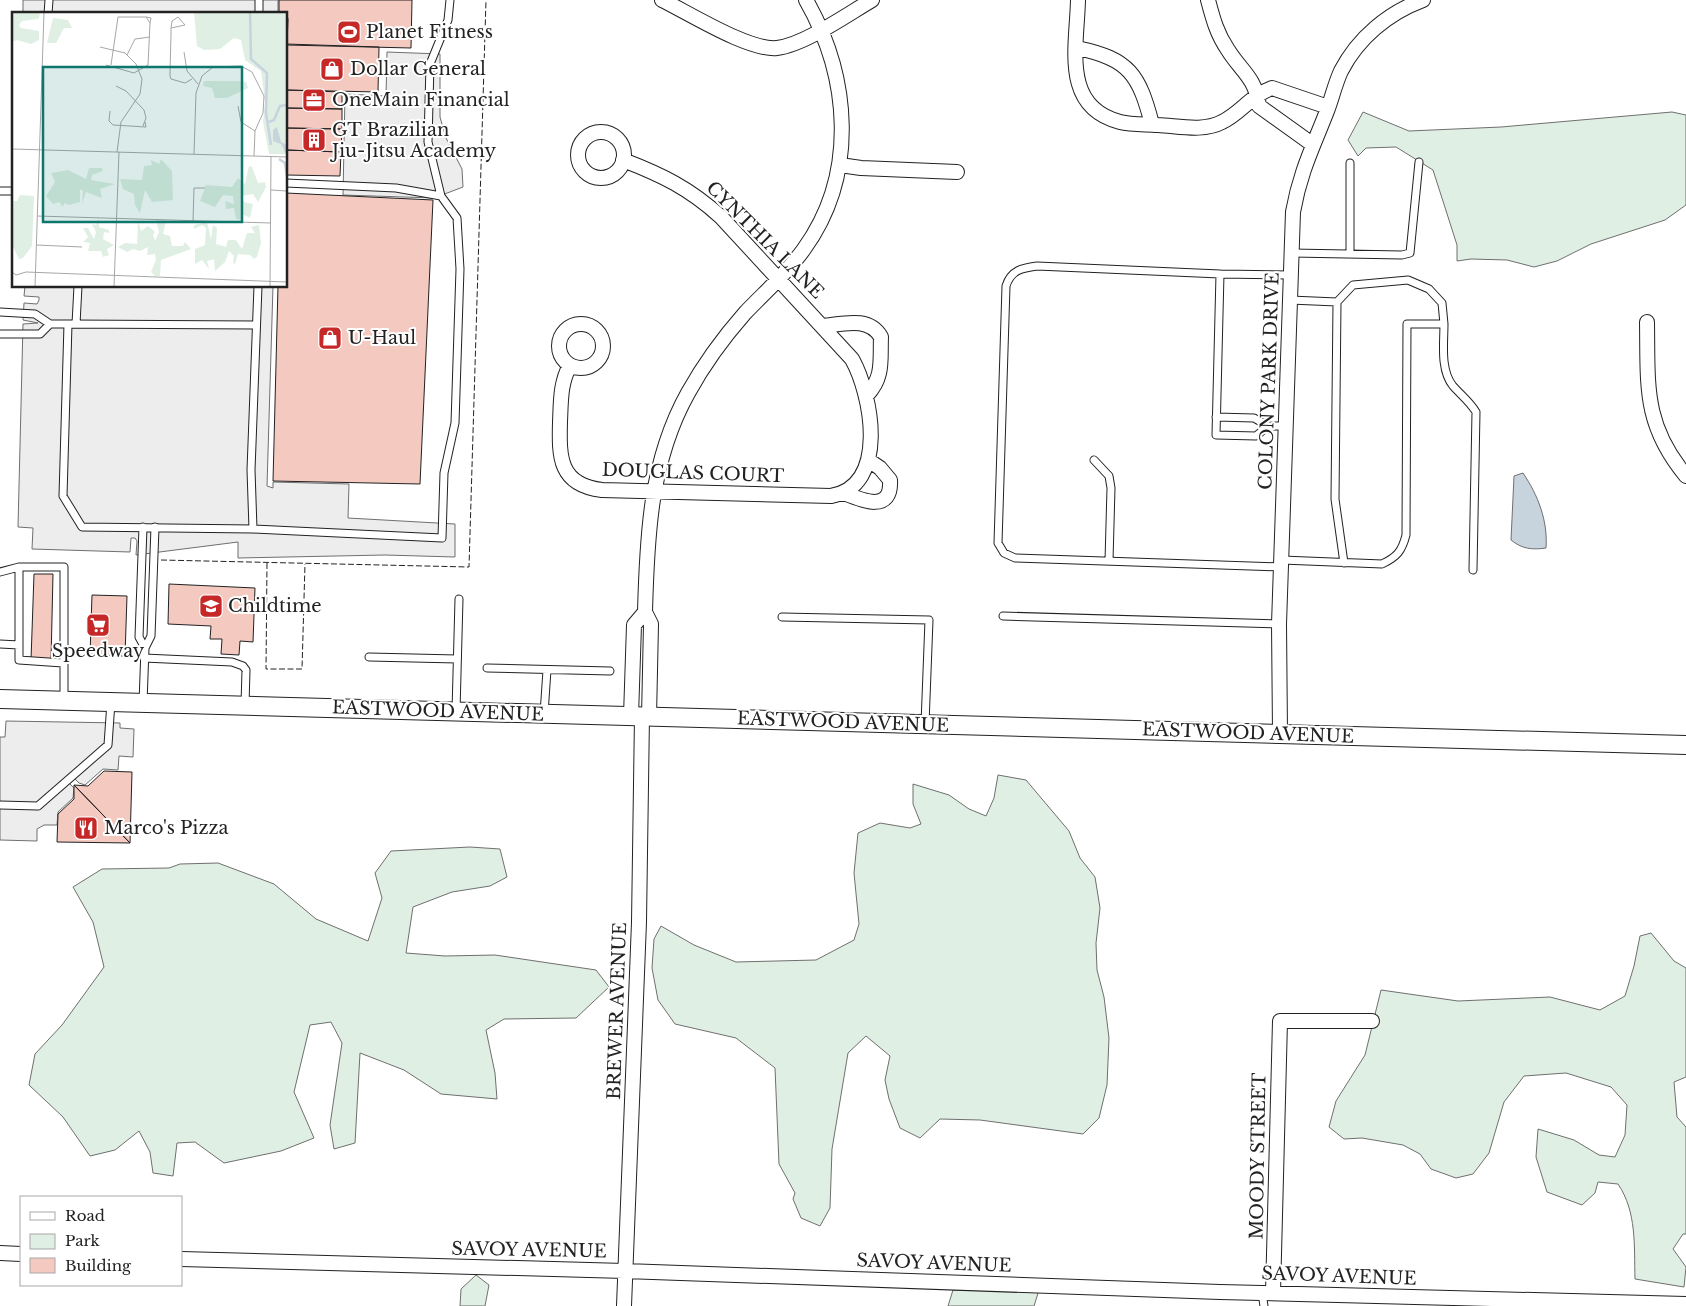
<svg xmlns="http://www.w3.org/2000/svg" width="1686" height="1306" viewBox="0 0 1686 1306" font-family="'Libre Baskerville',serif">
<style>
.green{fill:#e0efe3;stroke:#6f6f6f}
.parking{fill:#ededed;stroke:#6f6f6f}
.water{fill:#c7d3dd;stroke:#6f6f6f}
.building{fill:#f3c9c0;stroke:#222}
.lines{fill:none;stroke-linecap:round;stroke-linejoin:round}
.service-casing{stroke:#222;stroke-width:9}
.minor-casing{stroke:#222;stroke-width:16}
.tertiary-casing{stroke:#222;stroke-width:20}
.service{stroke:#fff;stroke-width:7}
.minor{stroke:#fff;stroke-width:14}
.tertiary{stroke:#fff;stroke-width:18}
.fence{stroke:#222;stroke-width:1;stroke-dasharray:6 2.5;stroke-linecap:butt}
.labels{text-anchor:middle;stroke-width:4;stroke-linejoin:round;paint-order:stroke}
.poi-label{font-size:18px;fill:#222;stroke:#fff;text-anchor:start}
.street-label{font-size:18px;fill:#222;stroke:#fff}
.inset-river{fill:none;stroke:#c7d3dd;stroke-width:2.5}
.inset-road{fill:none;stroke:#a7a7a7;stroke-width:1}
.view{fill:#0f766e;fill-opacity:0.15;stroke:#0f766e;stroke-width:2.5}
.inset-edge{fill:none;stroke:#222;stroke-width:2.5}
</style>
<rect width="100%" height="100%" fill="#fff"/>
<path class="green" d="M1363,112L1409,131L1501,127L1672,112L1686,115V205L1665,220L1591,244L1557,261L1534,267L1507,260L1471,259L1457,261V245L1433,170L1396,147L1366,148L1358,156L1348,140Z
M998,775L1026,780L1069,831L1080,858L1095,877L1100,908L1096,943L1097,970L1104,997L1109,1038L1107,1085L1099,1118L1083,1134L980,1120L940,1119L920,1138L900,1128L889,1099L885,1080L890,1056L866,1036L848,1053L832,1149L830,1208L820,1226L801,1218L793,1199L795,1193L779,1164L775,1068L736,1038L675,1024L658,1000L652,968L654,939L661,926L694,945L736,962L816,960L854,940L859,924L854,873L858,833L880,823L910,828L921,824L913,804V784L949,795L969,809L986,816L994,798Z
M470,847L500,849L507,877L490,886L452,892L413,907L406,953L445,956L495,955L596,970L609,987L576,1018L504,1019L486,1030L495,1073L497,1099L441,1094L404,1070L360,1053L355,1143L334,1149L330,1125L342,1043L331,1022L310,1025L294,1092L314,1138L281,1151L224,1163L195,1142L177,1143L173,1176L153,1173L150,1152L139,1131L115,1150L90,1156L63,1117L29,1085L35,1054L62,1025L104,967L93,922L73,887L102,869L169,868L180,864L218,863L274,884L316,919L368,941L382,898L375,873L391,851Z
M1651,933L1674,961L1686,968V1077L1674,1082L1677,1117L1686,1127V1234H1683L1673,1249L1686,1267L1684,1287L1635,1279C1634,1246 1637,1212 1618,1184L1598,1182L1595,1193L1582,1205L1547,1192L1536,1157L1538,1129L1574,1140L1599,1155L1615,1157L1625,1135L1627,1105L1611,1087L1566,1073L1524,1076L1504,1102L1489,1153L1473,1174L1456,1178L1431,1169L1420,1154L1403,1145L1362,1138L1344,1139L1329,1127L1336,1101L1365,1055L1381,990L1458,1001L1550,997L1600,1010L1625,996L1634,966L1640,936Z
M476,1275L489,1285L485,1306H460L461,1289Z
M953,1290H1039L1034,1306H948Z"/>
<path class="parking" d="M23,0H278V14H23Z
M387,52L440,54V117L446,138L462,169L463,187L434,198L343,195L345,94L386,96Z
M25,286H273L267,486L273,488V482L349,484L348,518L455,524V557L385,555L238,558V542L136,555L137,541L135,538H131L130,552L32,549L33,528L18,527L23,324L38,323L23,320L24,303L37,304L39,300V297L24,296Z
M6,721L120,723V728L134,729L133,757L119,756L118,770L103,769L85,785L79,783L72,776L67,781L74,788L73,798L58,812L57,825H44L37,829V841L0,840V737H5Z"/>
<path class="water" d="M1523,473C1538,495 1548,521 1546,548C1532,550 1522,549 1511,540L1514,476Z"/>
<path class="building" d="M279,0H412L411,48L287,45L288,19L286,14H279Z
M286,44L379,47L378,92L286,90Z
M286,90L342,92V109L286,108Z
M286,108L342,109V129L286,128Z
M286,128L342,129L341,152L286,150Z
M286,150L341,152L340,176L286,175Z
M286,193L433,200L420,484L273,481L278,286H286Z
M34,574H53L51,661L31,660Z
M169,584L255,588L253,642L240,641L239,655L221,654L222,639H210L211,626L168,624Z
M92,595L127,596L125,656L90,655Z
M104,771L132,772L130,843L74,785L88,786Z
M74,785L130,843L57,842L58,814L74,799Z"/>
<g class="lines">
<g class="service-casing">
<path id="service" d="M259,0V14
M48,14L49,0
M1350,163V254
M0,191H14
M441,196L428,142L430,64L448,20L450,0
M1292,253L1402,255L1410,253L1419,162
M1220,274L1291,275
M1290,300L1337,302
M0,312L35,314L50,324H68L63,496L82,527L253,529L251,470L258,286
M68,324L256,325
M76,324L78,286
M0,334H40L50,324
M1216,417L1254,418L1268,426H1286
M1268,426L1256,436L1216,435L1220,274L1037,266C1022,268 1011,270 1006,286L998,543L1004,553L1015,558L1282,567
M1094,460L1109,476L1111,488L1109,561
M143,527L139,637L145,648
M253,529L442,538L444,473L455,423L460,269L457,218L441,196L396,188L286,183
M1282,560L1382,564C1397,557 1402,551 1406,535L1407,324H1444C1444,343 1440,370 1453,386C1461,395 1470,402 1476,412L1473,570
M1344,563L1335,499L1337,302L1353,285L1408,280L1429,289L1442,303L1444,324
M0,572L19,567H64V701
M1003,616L1279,624
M782,617L929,620L925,724
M0,644L19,645V567
M19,645V660L63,663
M369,657L457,659
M144,658L232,662L243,666L246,670L245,705
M487,668L610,671
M143,703L145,648L151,636L155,527
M456,711L459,599
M544,714L547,670
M0,805L38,806L108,745L111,702
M1262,1293L1264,1306"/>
</g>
<g class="minor-casing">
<path id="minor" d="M662,0C689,13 749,51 777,48C804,45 848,14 872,0
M1078,0C1077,46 1061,107 1120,122C1132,125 1146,124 1158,125C1179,126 1203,132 1222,122C1241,113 1250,96 1272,88L1328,107
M1208,0C1213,19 1217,34 1228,50C1241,71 1256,78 1259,106L1312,144
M1077,48C1130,59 1139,75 1152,124
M578 155a23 23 0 1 1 46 0a23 23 0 1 1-46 0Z
M840,165L861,168L957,172
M1647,322C1648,386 1643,424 1686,476
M559 346a22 22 0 1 1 44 0a22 22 0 1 1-44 0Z
M823,326C843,324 869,316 881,337C880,360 884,377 867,395
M570,365C560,384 561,401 560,422C559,457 559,485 602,490L831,496C889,486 872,395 852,359L721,217C689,188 662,175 623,160
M844,493C863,501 892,513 890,480L880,468L868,460
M645,612L651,624L649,717
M631,716L634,625L645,612C647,536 650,461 688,393C704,364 723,338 745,313C765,292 787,273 804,249C858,174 850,77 806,0
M1280,733L1279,624L1293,212C1300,172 1313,147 1327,111C1332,98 1335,84 1341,71C1358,38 1388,13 1423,0
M0,1253L21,1254
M181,1259L625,1271L1220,1292L1686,1304
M1273,1293L1280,1021H1372
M624,1306L639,922L642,716"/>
</g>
<g class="tertiary-casing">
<path id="tertiary" d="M0,699L1686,745"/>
</g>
<use href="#service" class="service"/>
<use href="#minor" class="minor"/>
<use href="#tertiary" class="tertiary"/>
<path class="fence" d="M161,560L469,567L486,0
M267,563L266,669H302L305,564"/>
</g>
<defs>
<g id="stadium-square" transform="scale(1.25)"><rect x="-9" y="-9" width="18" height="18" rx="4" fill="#c62828" stroke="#fff"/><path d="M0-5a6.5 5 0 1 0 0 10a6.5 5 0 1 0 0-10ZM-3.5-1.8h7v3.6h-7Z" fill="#fff"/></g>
<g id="shop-square" transform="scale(1.25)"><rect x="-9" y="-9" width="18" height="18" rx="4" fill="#c62828" stroke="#fff"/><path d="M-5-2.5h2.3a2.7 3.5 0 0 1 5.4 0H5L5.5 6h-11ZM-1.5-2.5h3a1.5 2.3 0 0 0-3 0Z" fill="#fff"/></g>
<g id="office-square" transform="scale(1.25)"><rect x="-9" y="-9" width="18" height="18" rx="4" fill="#c62828" stroke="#fff"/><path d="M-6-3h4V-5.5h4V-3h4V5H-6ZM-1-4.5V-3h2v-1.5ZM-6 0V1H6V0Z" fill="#fff"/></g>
<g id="building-square" transform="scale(1.25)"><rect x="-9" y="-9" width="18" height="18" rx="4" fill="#c62828" stroke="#fff"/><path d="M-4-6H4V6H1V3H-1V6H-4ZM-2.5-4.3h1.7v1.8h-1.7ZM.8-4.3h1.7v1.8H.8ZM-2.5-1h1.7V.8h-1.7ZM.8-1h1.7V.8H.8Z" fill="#fff"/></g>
<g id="school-square" transform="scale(1.25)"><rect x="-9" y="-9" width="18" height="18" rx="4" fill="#c62828" stroke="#fff"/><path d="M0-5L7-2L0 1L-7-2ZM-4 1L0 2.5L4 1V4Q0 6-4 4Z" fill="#fff"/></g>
<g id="supermarket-square" transform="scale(1.25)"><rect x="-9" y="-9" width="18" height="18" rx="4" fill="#c62828" stroke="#fff"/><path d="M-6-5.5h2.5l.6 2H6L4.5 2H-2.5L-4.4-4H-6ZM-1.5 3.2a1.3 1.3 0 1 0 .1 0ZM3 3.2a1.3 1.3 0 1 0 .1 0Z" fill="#fff"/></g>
<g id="restaurant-square" transform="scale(1.25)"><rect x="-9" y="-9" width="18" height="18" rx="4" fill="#c62828" stroke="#fff"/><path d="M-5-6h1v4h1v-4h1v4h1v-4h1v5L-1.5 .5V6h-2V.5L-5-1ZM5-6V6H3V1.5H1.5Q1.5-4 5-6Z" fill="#fff"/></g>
</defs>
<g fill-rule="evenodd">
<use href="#stadium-square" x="349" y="32"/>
<use href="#shop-square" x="332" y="69"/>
<use href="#office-square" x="314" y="100"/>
<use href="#building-square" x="314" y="140"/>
<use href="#shop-square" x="330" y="338"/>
<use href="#school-square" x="211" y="606"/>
<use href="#supermarket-square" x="98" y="625"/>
<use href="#restaurant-square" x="86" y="828"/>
</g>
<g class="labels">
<g class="poi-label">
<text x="366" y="38">Planet Fitness</text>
<text x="350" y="75">Dollar General</text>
<text x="332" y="106">OneMain Financial</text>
<text x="332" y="136">GT Brazilian<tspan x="332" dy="21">Jiu-Jitsu Academy</tspan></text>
<text x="348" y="344">U-Haul</text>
<text x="228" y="612">Childtime</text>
<text x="98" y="657" text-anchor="middle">Speedway</text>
<text x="104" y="834">Marco's Pizza</text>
</g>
<g class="street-label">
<text transform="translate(765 240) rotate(45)" y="6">CYNTHIA LANE</text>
<text transform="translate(1269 381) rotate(-88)" y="6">COLONY PARK DRIVE</text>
<text transform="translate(693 473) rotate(2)" y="6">DOUGLAS COURT</text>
<text transform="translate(438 711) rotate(2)" y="6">EASTWOOD AVENUE</text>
<text transform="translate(843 722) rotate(2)" y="6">EASTWOOD AVENUE</text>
<text transform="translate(1248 733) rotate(2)" y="6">EASTWOOD AVENUE</text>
<text transform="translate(617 1011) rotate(-88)" y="6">BREWER AVENUE</text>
<text transform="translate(1258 1156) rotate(-89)" y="6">MOODY STREET</text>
<text transform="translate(529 1250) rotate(1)" y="6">SAVOY AVENUE</text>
<text transform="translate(934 1263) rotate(2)" y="6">SAVOY AVENUE</text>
<text transform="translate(1339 1276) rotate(2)" y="6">SAVOY AVENUE</text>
</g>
</g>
<g transform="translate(12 12)">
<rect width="275" height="275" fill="#fff"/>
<path d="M0,0H28L27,7L10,9L7,13L9,16L27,19V28L19,32L5,28L0,30ZM182,0H275V142H257L251,110L253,90L249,59L233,48L229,28L222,26L208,37L192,38L185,34ZM41,6L56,8L60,16H52L44,31H35ZM192,69H229L234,70L236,76L215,86H203L200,76L191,74ZM149,147L160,159L161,188L140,190L133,178L128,201L123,193L122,182L111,177L108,167L130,168L132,154L140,153L139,148L147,152ZM237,154L240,155L246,171L253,170L254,175L246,190L241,182L229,184L232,190L241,192L238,206L230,202V208L224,207L222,196L214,197L213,189L222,192L221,184L211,183L203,195L188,189L194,173L220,175L226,166L233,172ZM77,156H90L91,159L80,163L79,168L103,172L88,177L90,186L74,180L70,192L71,179L68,177V190L57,193L52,191L51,195L47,190L41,192L34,184L43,170L39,161L56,158L74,167ZM8,183L22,184L20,234L11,246L7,247L0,233V189H5ZM87,206V215L97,218V221L92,220L91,227L102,233L95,237L97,243L91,245L89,239H76L78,231L71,230L76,225L71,216H76L82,227L84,220L80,212L84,213ZM126,208L129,219L136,214L143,220L141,223L143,229L147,220L144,208H154L151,222L158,224L160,234H171L173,230L179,237L149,248L148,264H143L139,260L144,248L143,242L135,243L136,235L128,239L121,237L115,240L106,235L113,231L125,232ZM195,210L199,227L201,213L205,216L204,232L214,235L216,228H224L230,237L235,221H243L239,215L247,213L249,231L245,245L242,247L238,243L226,242L223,252L221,251L222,244L217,239L213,250L203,259L202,247L195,249L197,257L190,248L183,252V237L193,233L194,216L190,213L182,217V213Z" fill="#e0efe3"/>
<path d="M265,115L269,130L275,133L274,142L269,132L261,129V118Z" fill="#c7d3dd"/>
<path class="inset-river" d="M238,0L239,47L255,61L254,101L259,133M257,110L262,108L268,94L275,93M267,147L273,151L275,164"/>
<path class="inset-road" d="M159,16L173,13L166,5L160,9L159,16V22L158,61V64L159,67L173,71L180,67M88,35L113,41L124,52L130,67L128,82L109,110L105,140M172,40L175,59L186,72M115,43L123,27L138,25M94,53L122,61L136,53L138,11L134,5L139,6L138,11M99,53L106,5H134M104,74L114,79L132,98L134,106L131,114M226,94L229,110L243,119M98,99L97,109L101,113L134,115L133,110M0,137L275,145M182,142L184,81L190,64L201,55L229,54L240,60L252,84L251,101L243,119L242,144M259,178L275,179M25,204L259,211M181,209L182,176H193M24,233L70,235M0,260L4,263L14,260L275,270M23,275L32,0M102,275L107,140M258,275L259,145"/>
<path class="view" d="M31,55H230V210H31Z"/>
<rect width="275" height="275" class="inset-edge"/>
</g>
<rect x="20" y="1196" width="162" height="90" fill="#ffffff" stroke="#a7a7a7"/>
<rect x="30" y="1212" width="25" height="8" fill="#ffffff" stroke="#a7a7a7"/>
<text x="65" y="1221" font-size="15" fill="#222222">Road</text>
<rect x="30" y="1234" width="25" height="15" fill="#e0efe3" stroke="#a7a7a7"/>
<text x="65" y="1246" font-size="15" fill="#222222">Park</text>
<rect x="30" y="1258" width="25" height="15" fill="#f3c9c0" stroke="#a7a7a7"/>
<text x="65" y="1271" font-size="15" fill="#222222">Building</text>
</svg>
